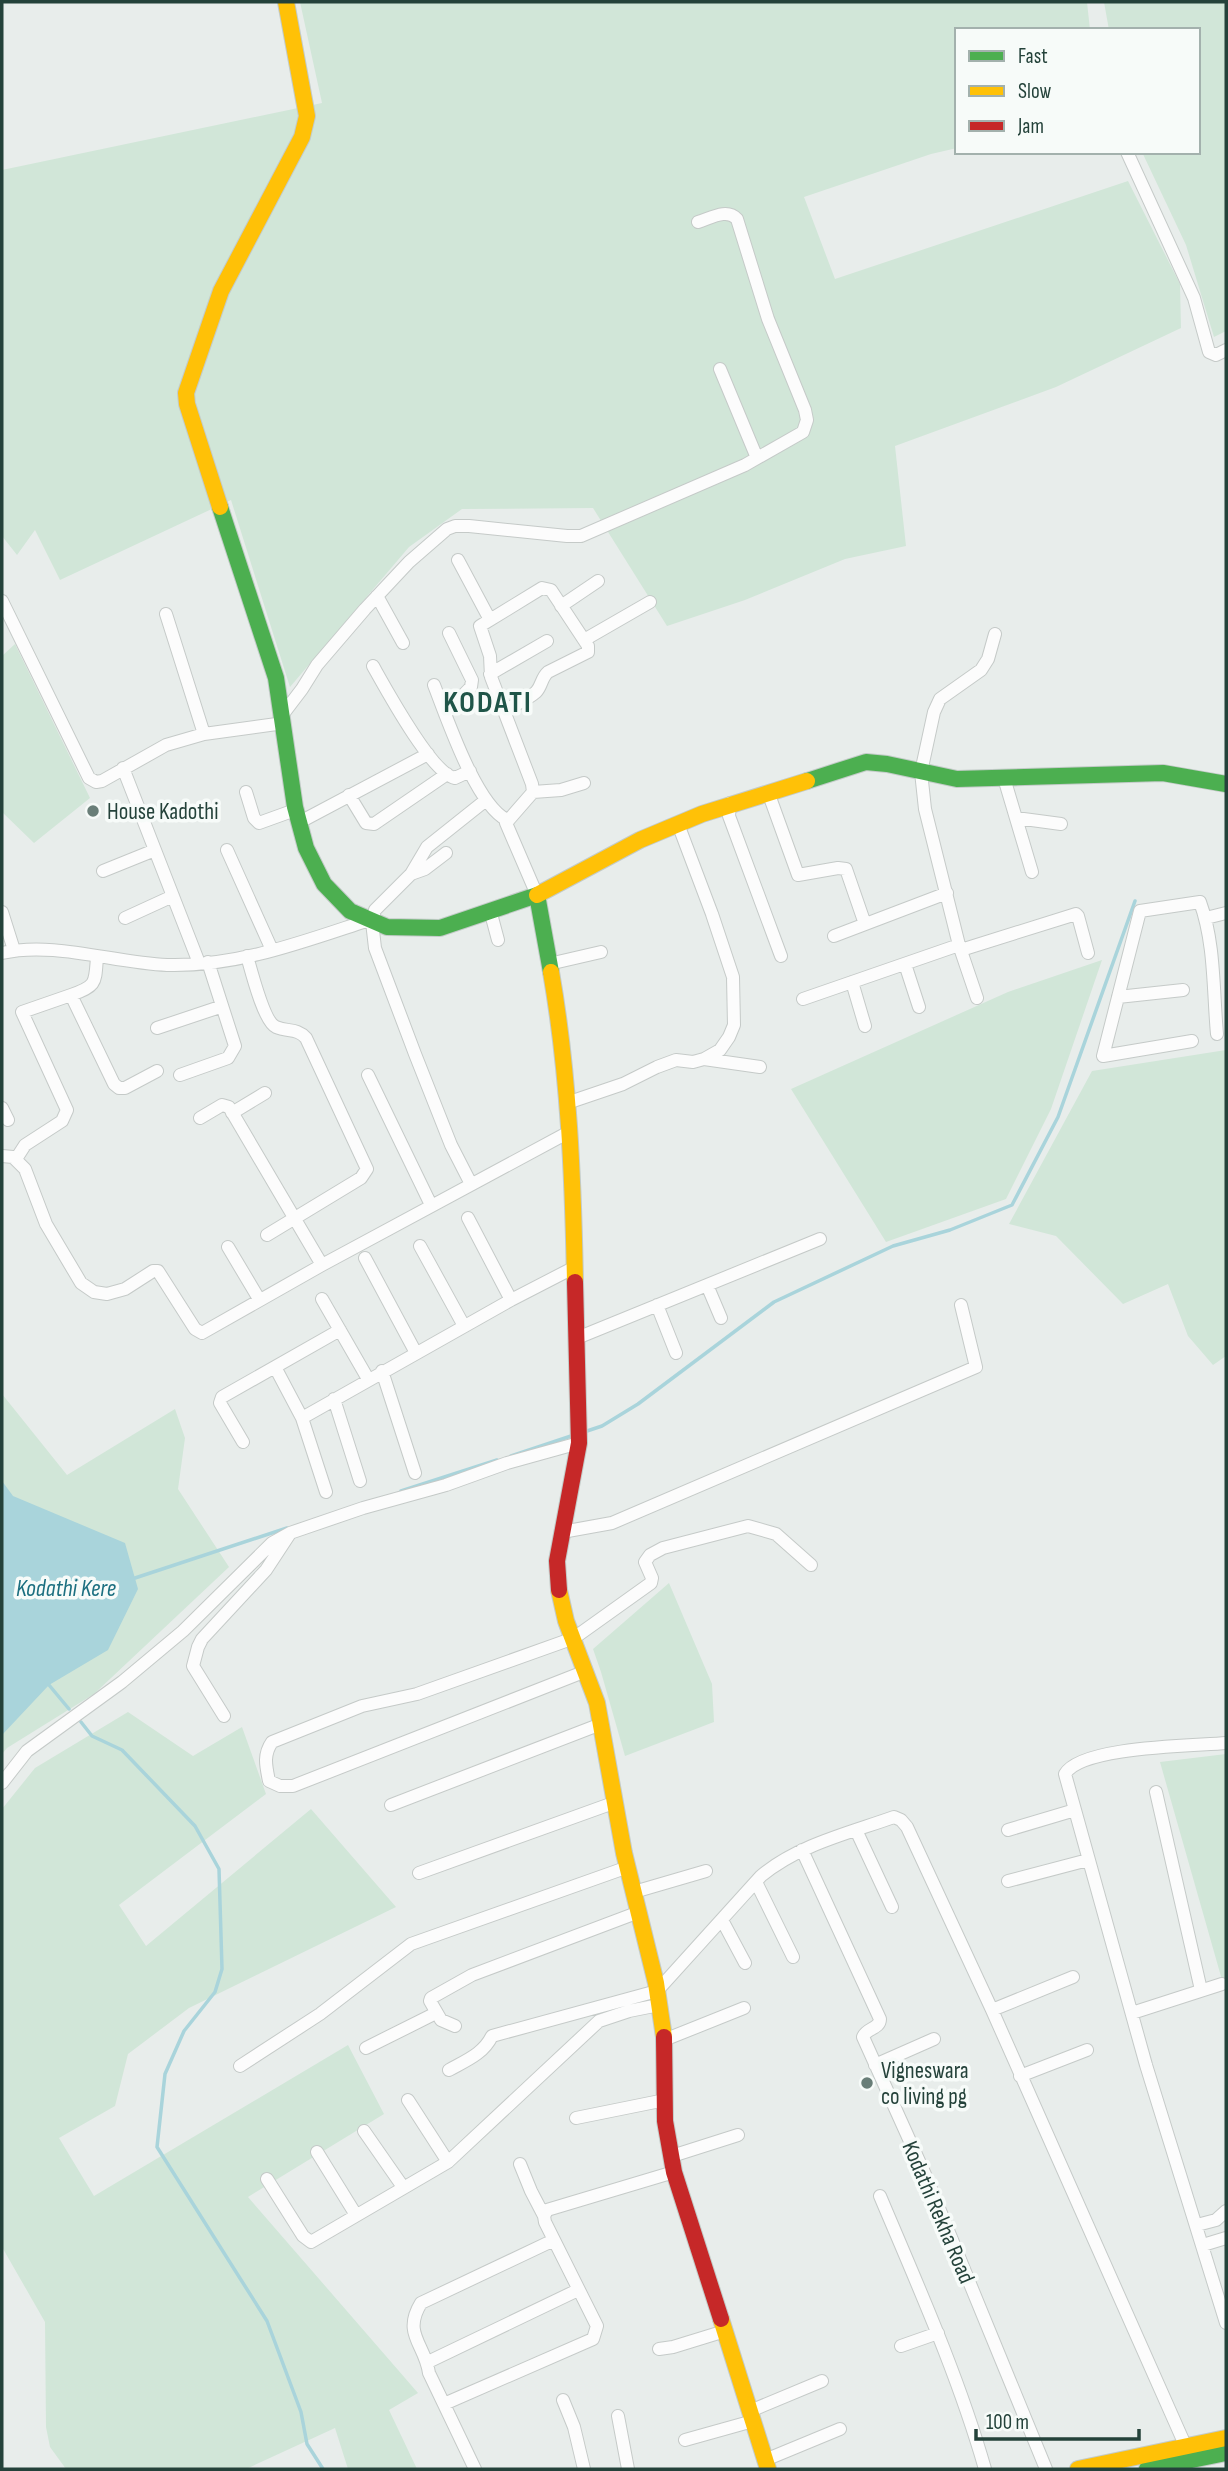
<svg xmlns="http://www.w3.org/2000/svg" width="1228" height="2471" viewBox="0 0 1228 2471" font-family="'Sofia Sans Condensed',sans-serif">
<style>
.green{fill:#d1e6d8}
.water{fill:#a9d4db}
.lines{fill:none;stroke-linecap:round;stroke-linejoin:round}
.stream{stroke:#a9d4db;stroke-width:3.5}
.street-casing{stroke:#c5cac8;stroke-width:14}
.fast-casing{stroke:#c3cbc8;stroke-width:18}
.slow-casing{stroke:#c3cbc8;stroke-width:18}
.jam-casing{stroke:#c3cbc8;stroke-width:18}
.street{stroke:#fcfcfc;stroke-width:12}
.fast{stroke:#4caf50;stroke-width:16}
.slow{stroke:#ffc107;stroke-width:16}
.jam{stroke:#c62828;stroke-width:16}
.poi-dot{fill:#697e78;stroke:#f7fbf9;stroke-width:2.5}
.labels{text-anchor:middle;stroke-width:7;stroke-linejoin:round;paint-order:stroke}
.poi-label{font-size:23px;fill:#24423a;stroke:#f7fbf9;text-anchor:start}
.street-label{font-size:23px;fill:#24423a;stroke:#f7fbf9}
.water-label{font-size:24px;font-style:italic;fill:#1c6f80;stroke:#f7fbf9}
.district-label{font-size:30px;font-weight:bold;letter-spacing:2px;fill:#1f5548;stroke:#f7fbf9}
</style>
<rect width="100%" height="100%" fill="#e8edeb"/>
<path class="green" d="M300,2H1087L1090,30H957V148L931,154L804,197L835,279L1128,181L1180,284L1181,328L1056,387L895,446L906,546L845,559L745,600L667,626L593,508L462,509L409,547L290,687L231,500L60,580L35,530L17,555L2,536V170L322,103Z
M1104,2H1226V331L1214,337L1186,245L1142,152H1198V30H1109Z
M15,644L90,798L34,843L2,812V656Z
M1102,960L1051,1109L1006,1199L886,1242L791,1089L1008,992Z
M1226,1050V1356L1213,1365L1188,1336L1168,1284L1123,1304L1056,1236L1009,1224L1092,1071Z
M2,1394L67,1475L175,1409L185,1438L178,1489L229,1567L94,1694L7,1748L2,1754Z
M669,1583L712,1684L714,1722L625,1756L601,1672L593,1649Z
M128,1712L193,1756L242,1727L266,1794L119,1905L146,1946L311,1809L396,1907L189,2008L128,2054L115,2106L59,2138L94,2196L348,2045L384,2114L248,2197L418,2393L389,2410L417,2469H348L335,2428L246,2469H66L50,2447L46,2427L45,2322L2,2247V1809L35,1768Z
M1226,1754V1994L1160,1762Z"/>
<path class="water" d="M2,1481L13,1496L125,1543L138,1589L108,1650L49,1685L2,1735Z"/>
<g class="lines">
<path class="stream" d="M584,1432L602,1426L638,1404L774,1302L893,1246L950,1230L1012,1205L1058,1117L1135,901
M511,1456L574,1435
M401,1491L497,1460
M132,1579L287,1528
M49,1685L69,1709
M81,1722L92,1736L122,1750L195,1826L219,1869L222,1969L215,1992L184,2031L165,2074L157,2147L267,2321L301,2412L307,2444L323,2469"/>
<g class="street-casing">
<path id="street" d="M1127,152L1194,298L1209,352L1216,355L1226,350
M720,369L757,458
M458,560L489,618
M377,596L403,643
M2,601L89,778L96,782L102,781L166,745L204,734L284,723
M561,606L598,581
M166,614L204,734
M584,640L650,602
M373,666C386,689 432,774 455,778L470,771
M490,674L547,641
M434,685C447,718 476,805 507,820
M504,711C514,705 527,700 536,692C542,686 541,678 548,672L588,652V646L551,590L542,588L480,626L490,656L491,677L532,784L533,792L506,823L537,895
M283,714L302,689L317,665L365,609L409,562L447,529L455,526H469L567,536H581L745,465L803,432L807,420L805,410L768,319L737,219C727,208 711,218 698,222
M445,714L471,687L472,680L449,633
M123,768L199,963
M1004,778L1032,872
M246,792L254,818L259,823L295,810
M533,792L561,790L584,783
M768,792L798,875L838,868L846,869L865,924
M349,795L366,823L374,824L447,774
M730,803L729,816L781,956
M1016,818L1061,824
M298,823L428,754
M227,850L272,950
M103,871L155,850
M411,874L425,869L446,853
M490,910L498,940
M2,912L14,950
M125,918L173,896
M1206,918L1226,913
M834,936L947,893
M959,945L977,998
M961,950L1076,914L1078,916L1088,953
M2,953C54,941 114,963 167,965C236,967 302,942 366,921
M247,956C251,970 264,1022 276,1027C288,1032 297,1028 306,1038L367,1169L361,1178L267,1235
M97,957C95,983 97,986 71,995L114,1084L119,1088H125L157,1071
M549,964L601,952
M905,964L919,1007
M852,982L865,1026
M1118,997L1183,990
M803,999L959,945L925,809L921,772L934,712L940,699L981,670L988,659L995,634
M157,1028L220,1007
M1192,1041L1103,1056L1140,911L1200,902C1215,943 1213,991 1217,1034
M704,1059L760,1067
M180,1075L228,1058L235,1046L208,962
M368,1075L431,1205
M567,1103L623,1084L657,1067L676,1060L693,1062L704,1059L720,1050L729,1037L734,1025L733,977L712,914L678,824
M2,1108L8,1120
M232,1113L265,1093
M200,1118L222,1105L229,1107L322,1265
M2,1156L13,1157L25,1169L46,1224L81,1283L94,1292L107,1294L125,1289L153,1271H158L195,1329L202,1333L322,1265L569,1132
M16,1159L25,1145L62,1121L67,1110L22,1012L71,995
M471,1184L451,1145L415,1054L375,948L372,922L375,910L411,874L427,847L486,800
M468,1218L511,1300
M420,1246L464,1326
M228,1247L259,1299
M365,1258L416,1353
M707,1285L721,1318
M322,1299L368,1379
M657,1305L676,1353
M577,1338L820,1239
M275,1367L302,1418
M382,1371L415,1473
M334,1399L360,1481
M243,1442L220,1403L222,1397L340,1330
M326,1492L302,1418L511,1300L575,1267
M562,1532L612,1523L976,1367L961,1305
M586,1671L293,1786H280L269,1781C266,1766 263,1755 272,1742L362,1706L417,1694L574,1638L651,1583L652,1578L645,1562L650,1555L663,1548L748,1526L776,1534L811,1565
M224,1716L193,1666L198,1647L202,1639L266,1570L289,1535
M1226,1743C1194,1746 1081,1746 1065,1774L1146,2065L1226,2323
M2,1783L27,1751L122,1682L183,1631L272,1543L290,1533L363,1508L446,1485L507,1463L579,1443
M1156,1792L1201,1990
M391,1805L601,1724
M856,1830L892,1907
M1008,1830L1075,1810
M802,1850L880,2019C880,2029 866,2028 863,2037L927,2179L1046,2469
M419,1873L616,1802
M1008,1881L1088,1860
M756,1882L793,1957
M634,1892L706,1871
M722,1920L745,1963
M992,2010L1073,1977
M1132,2013L1222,1984
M455,2026L441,2020L430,2001L431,1998L472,1975L639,1912
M664,2040L744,2008
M366,2048L436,2013
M875,2065L934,2039
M240,2066L320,2014L411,1944L628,1867
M449,2070C467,2060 483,2054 492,2036L657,1991L761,1876C798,1845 849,1833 894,1817L901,1820L907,1827L992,2010L1186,2447
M1020,2076L1087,2050
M408,2100L448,2162
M576,2118L665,2100
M364,2131L403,2187
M317,2152L356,2215
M672,2156L738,2135
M520,2164L531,2191L544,2216
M267,2179L303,2236L311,2242L448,2162L599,2021L629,2011L659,2005
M880,2196C918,2286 958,2375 985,2469
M1197,2225L1216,2220L1226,2211
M1203,2245L1226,2238
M901,2346L938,2333
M659,2349L673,2347L725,2331
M428,2362L578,2290
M563,2400L574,2427L584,2469
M444,2404L593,2339L597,2326L545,2222L544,2216L547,2210L674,2172
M750,2411L822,2381
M618,2416L628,2469
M685,2440L753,2421
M765,2460L840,2429
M475,2469L429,2373C425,2344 402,2334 421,2303L554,2240"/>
</g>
<g class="fast-casing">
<path id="fast" d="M220,507L276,678L295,807L306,848L324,884L350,911L387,927L440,928L537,895L551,972
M807,781L866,762L887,764L957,779L1163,773L1226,784
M1147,2469L1226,2453"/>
</g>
<g class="slow-casing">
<path id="slow" d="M220,507L187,404L186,393L221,291L302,137L307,116L286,2
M537,895L640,840L702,814L807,781
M551,972C569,1075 573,1178 575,1282
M559,1590L566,1621L597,1703L624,1853L656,1983L664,2037
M721,2319L768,2469
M1078,2469L1226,2438"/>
</g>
<g class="jam-casing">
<path id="jam" d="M559,1590L557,1561L579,1443L575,1282
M664,2037L665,2121L674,2172L721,2319"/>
</g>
<use href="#street" class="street"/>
<use href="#fast" class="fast"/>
<use href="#slow" class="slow"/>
<use href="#jam" class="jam"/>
</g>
<g class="poi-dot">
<circle cx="93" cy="811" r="7"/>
<circle cx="867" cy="2083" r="7"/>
</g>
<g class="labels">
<g class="poi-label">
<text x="107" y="819">House Kadothi</text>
<text x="881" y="2078">Vigneswara<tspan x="881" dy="26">co living pg</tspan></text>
</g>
<g class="street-label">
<text transform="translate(939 2212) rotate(67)" y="8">Kodathi Rekha Road</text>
</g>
<g class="water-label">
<text x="66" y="1596">Kodathi Kere</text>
</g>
<g class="district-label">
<text x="488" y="712">KODATI</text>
</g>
</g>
<rect width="1228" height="2471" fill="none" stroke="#24423a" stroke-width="7"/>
<rect x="955" y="28" width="245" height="126" fill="#f7fbf9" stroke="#a3b1ad" stroke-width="2"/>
<rect x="969" y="51" width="35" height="10" fill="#4caf50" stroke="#a3b1ad" stroke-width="2"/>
<text x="1018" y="63" font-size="21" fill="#24423a">Fast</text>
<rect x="969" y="86" width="35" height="10" fill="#ffc107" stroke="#a3b1ad" stroke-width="2"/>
<text x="1018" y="98" font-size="21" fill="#24423a">Slow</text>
<rect x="969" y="121" width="35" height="10" fill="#c62828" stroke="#a3b1ad" stroke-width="2"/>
<text x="1018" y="133" font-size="21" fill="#24423a">Jam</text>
<path d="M976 2429v10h163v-10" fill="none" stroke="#24423a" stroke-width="3.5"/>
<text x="986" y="2429" font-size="21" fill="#24423a" stroke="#f7fbf9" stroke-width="5" paint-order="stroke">100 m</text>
</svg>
